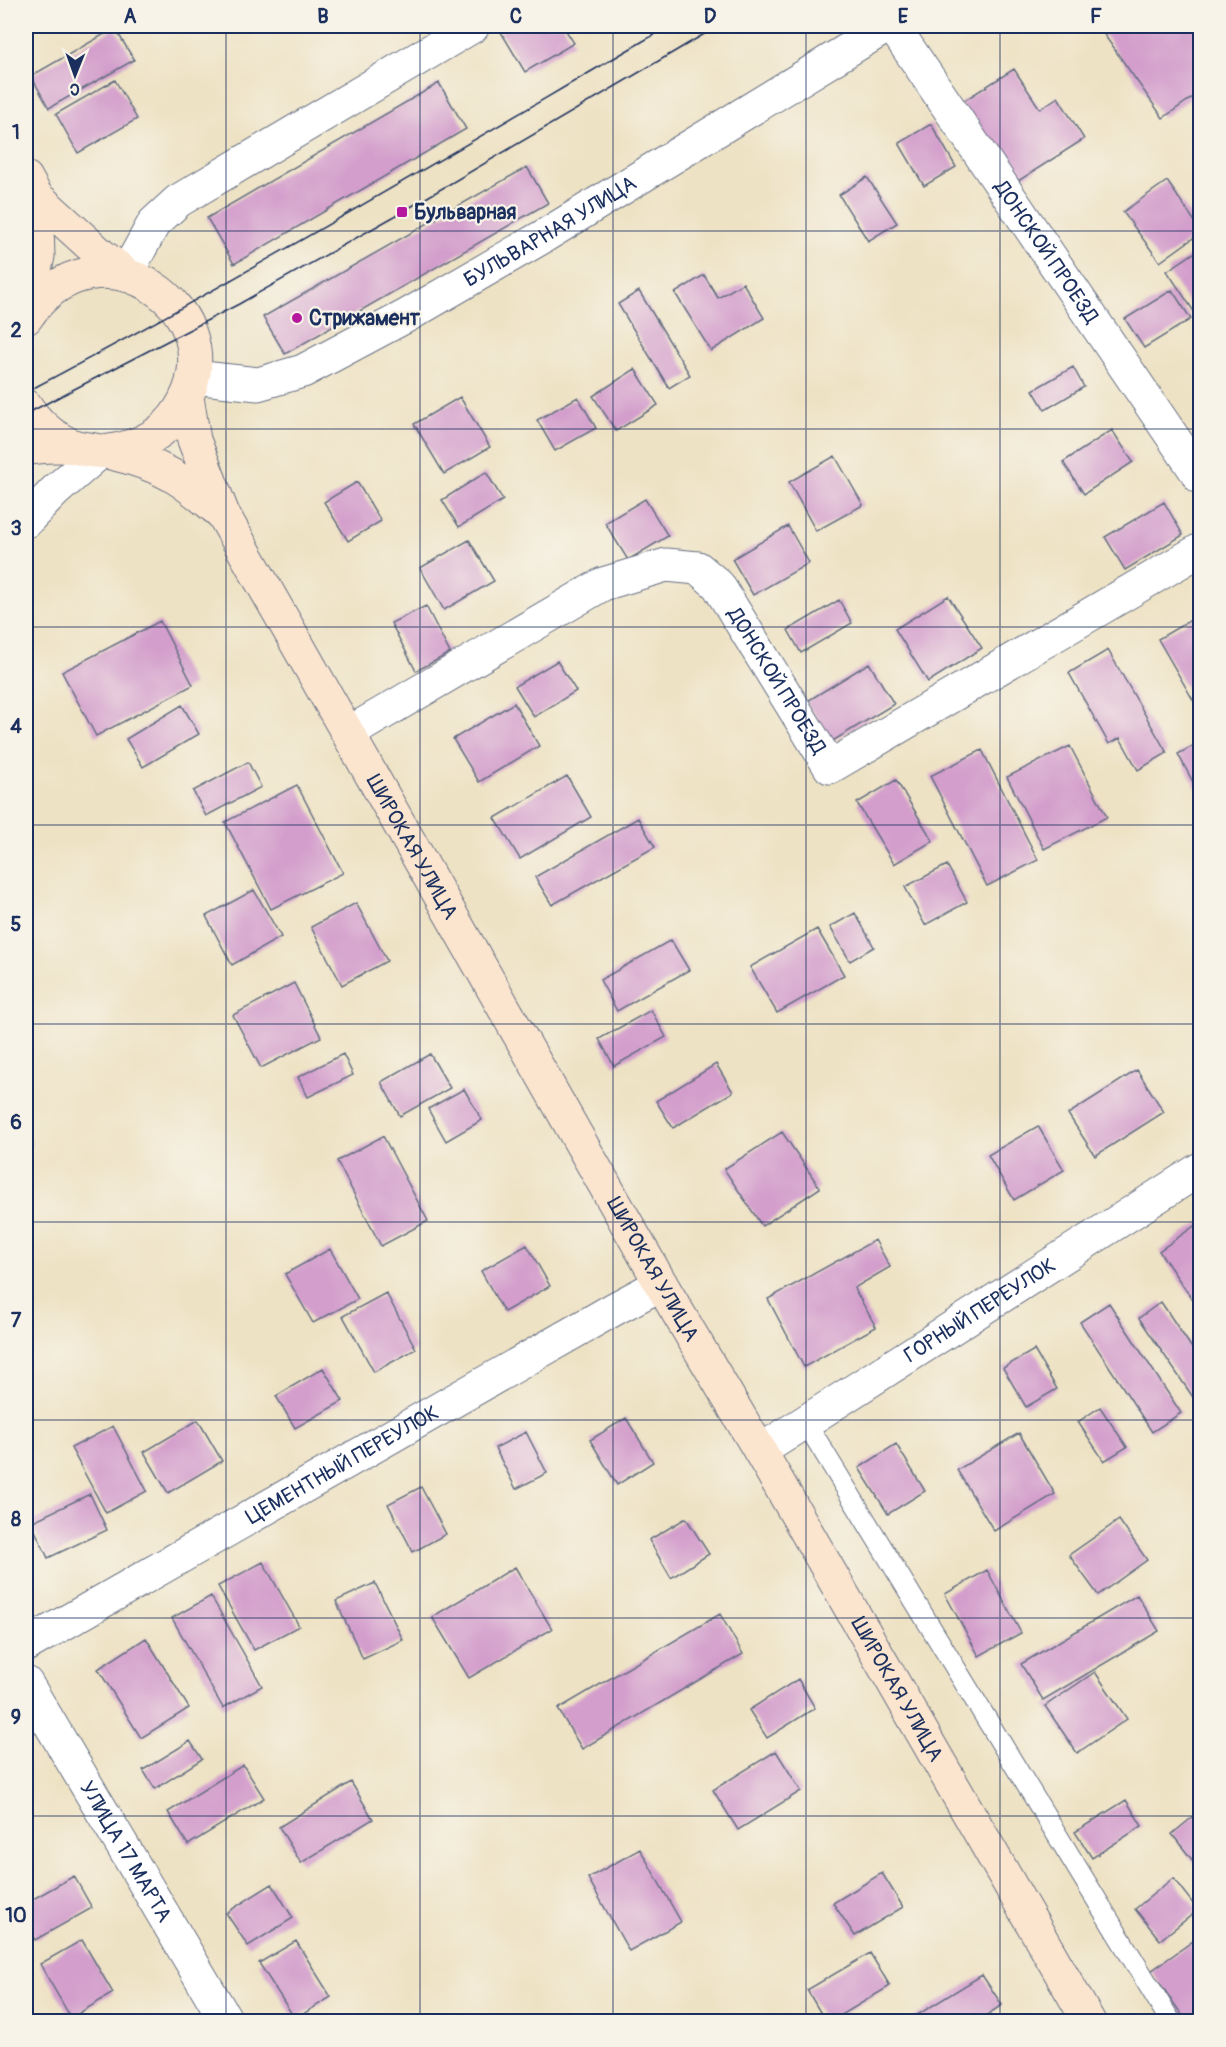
<svg xmlns="http://www.w3.org/2000/svg" width="1226" height="2047" viewBox="0 0 1226 2047" font-family="Pangolin,sans-serif">
<style>
.building{fill:#d39ecc}
.lines{fill:none;stroke-linecap:round;stroke-linejoin:round}
.service-casing{stroke:#656e82;stroke-width:22}
.minor-casing{stroke:#656e82;stroke-width:35}
.secondary-casing{stroke:#656e82;stroke-width:35}
.service{stroke:#fff;stroke-width:20}
.minor{stroke:#fff;stroke-width:33}
.secondary{stroke:#fbe5cf;stroke-width:33}
.tram{stroke:#1b2f5e;stroke-width:1.5}
.grid{fill:none;stroke:#1b2f5e;stroke-width:1.5;stroke-opacity:0.55}
.poi-dot{fill:#b5179e;stroke:#f7f3e8;stroke-width:2}
.labels{text-anchor:middle;stroke-width:4.5;stroke-linejoin:round;paint-order:stroke}
.poi-label{font-size:21px;font-weight:bold;fill:#1b2f5e;stroke:#f7f3e8;text-anchor:start}
.street-label{font-size:21px;fill:#1b2f5e;stroke:#f7f3e8}
.neatline{fill:none;stroke:#1b2f5e;stroke-width:2}
.grid-label{font-size:20px;text-anchor:middle;font-weight:bold;fill:#1b2f5e}
</style>
<rect width="100%" height="100%" fill="#f7f3e8"/>
<filter id="ink" filterUnits="userSpaceOnUse"><feTurbulence type="fractalNoise" baseFrequency=".0167" numOctaves="2"/><feDisplacementMap in="SourceGraphic" scale="12" xChannelSelector="R" yChannelSelector="G"/><feConvolveMatrix kernelMatrix="1 2 1 2 8 2 1 2 1" color-interpolation-filters="sRGB"/></filter>
<filter id="wash" filterUnits="userSpaceOnUse"><feTurbulence type="fractalNoise" baseFrequency=".008" numOctaves="4" result="noise"/><feDisplacementMap in="SourceGraphic" scale="24" xChannelSelector="R" yChannelSelector="G"/><feGaussianBlur stdDeviation="1.35" result="paint"/><feColorMatrix in="noise" values="0 0 0 0 0 0 0 0 0 0 0 0 0 0 0 0 0 1.4 0 .05"/><feComposite in="paint" operator="in"/></filter>
<g filter="url(#wash)">
<rect width="100%" height="100%" fill="#eee2c4"/>
<g id="blocks">
<path class="building" d="M500,26H563L574,43L525,72L498,27Z
M1098,26H1196L1200,33V92L1163,118Z
M115,28L134,60L49,108L31,76Z
M1014,69L1040,109L1058,97L1084,139L1012,185L960,103Z
M115,80L137,119L78,153L56,114Z
M439,83L466,129L234,264L207,218Z
M931,124L956,167L924,186L899,143Z
M527,167L548,203L285,354L263,317Z
M867,177L897,223L868,241L839,195Z
M1167,181L1200,229V233L1160,262L1123,212Z
M1200,249V314L1197,316L1167,271Z
M704,275L718,298L743,283L764,318L711,351L675,293Z
M1172,290L1191,319L1144,348L1125,319Z
M639,291L690,375L669,388L618,304Z
M1073,367L1084,387L1045,410L1033,390Z
M635,369L658,405L616,431L593,396Z
M460,397L490,447L444,474L414,424Z
M578,397L596,428L555,451L537,420Z
M1112,430L1133,462L1084,494L1063,462Z
M835,456L863,505L816,531L789,482Z
M486,472L503,500L459,527L442,500Z
M357,482L381,521L348,541L324,502Z
M645,499L668,536L628,560L605,523Z
M1164,502L1183,535L1125,570L1105,537Z
M788,526L809,563L753,595L732,559Z
M469,540L494,581L444,610L420,568Z
M948,596L982,648L928,682L895,629Z
M839,600L852,623L801,653L788,630Z
M426,606L450,653L416,671L391,623Z
M1194,618L1200,629V712L1158,639Z
M160,621L193,685L96,736L62,672Z
M1108,650L1167,753L1138,770L1120,738L1109,744L1069,673Z
M557,661L576,691L534,717L515,686Z
M869,663L894,704L831,742L806,702Z
M514,703L539,746L479,782L453,739Z
M182,705L199,734L143,767L126,739Z
M1200,742V795L1178,754Z
M1070,746L1107,817L1044,849L1007,777Z
M982,750L1038,860L987,886L930,776Z
M248,762L261,787L206,816L193,791Z
M567,776L591,817L520,859L495,818Z
M896,780L933,841L894,864L857,803Z
M297,785L343,873L271,909L225,822Z
M638,818L655,847L552,905L535,877Z
M947,865L967,902L925,925L905,887Z
M254,890L281,937L232,965L206,916Z
M356,903L387,961L342,985L311,927Z
M855,913L874,947L850,961L830,927Z
M817,929L844,975L777,1013L750,967Z
M671,940L689,970L617,1011L600,980Z
M294,983L321,1037L261,1068L233,1015Z
M651,1010L666,1037L614,1066L599,1039Z
M343,1054L353,1075L308,1097L298,1077Z
M430,1054L450,1088L400,1116L381,1082Z
M716,1064L733,1092L673,1128L656,1101Z
M1137,1070L1164,1112L1095,1156L1068,1114Z
M464,1089L482,1120L446,1141L428,1109Z
M1038,1126L1064,1170L1014,1200L988,1155Z
M782,1132L820,1188L762,1226L724,1169Z
M26,1134L32,1144L26,1148Z
M383,1136L428,1221L381,1246L337,1161Z
M1200,1222V1293L1192,1299L1159,1251Z
M875,1240L890,1267L854,1288L876,1327L804,1367L768,1299Z
M527,1245L550,1286L504,1312L481,1271Z
M330,1249L358,1299L313,1323L285,1274Z
M386,1293L416,1349L374,1372L343,1316Z
M1161,1302L1200,1360V1400L1197,1403L1139,1318Z
M1109,1303L1181,1413L1152,1432L1080,1322Z
M1034,1350L1057,1389L1026,1407L1003,1368Z
M323,1368L343,1401L295,1428L276,1396Z
M1100,1407L1127,1447L1104,1461L1078,1422Z
M626,1418L653,1462L617,1485L590,1440Z
M198,1420L222,1461L168,1493L144,1452Z
M113,1426L147,1491L106,1513L71,1448Z
M526,1432L547,1473L516,1489L495,1448Z
M1019,1433L1055,1494L994,1531L957,1470Z
M896,1444L925,1491L888,1514L859,1468Z
M421,1487L446,1534L413,1552L388,1504Z
M90,1494L107,1530L48,1558L31,1522Z
M686,1518L709,1554L671,1578L649,1540Z
M1119,1520L1147,1560L1098,1595L1069,1555Z
M263,1562L299,1626L254,1650L218,1586Z
M515,1567L552,1629L469,1678L432,1617Z
M987,1570L1021,1633L979,1656L945,1594Z
M375,1583L403,1640L363,1659L336,1601Z
M1137,1595L1159,1631L1043,1700L1021,1664Z
M211,1596L262,1686L223,1708L172,1618Z
M720,1614L743,1654L582,1749L558,1709Z
M146,1638L189,1708L141,1738L98,1669Z
M1095,1672L1127,1719L1077,1753L1045,1706Z
M798,1679L815,1708L767,1738L749,1710Z
M190,1741L202,1759L155,1789L143,1770Z
M776,1751L801,1791L738,1830L713,1790Z
M243,1765L264,1798L188,1845L168,1812Z
M351,1782L373,1819L301,1863L279,1827Z
M1126,1800L1142,1826L1092,1858L1075,1832Z
M1200,1811V1870L1172,1834Z
M640,1849L681,1922L629,1951L588,1878Z
M882,1873L903,1907L855,1936L833,1903Z
M74,1876L92,1908L35,1940L26,1923V1903Z
M1173,1878L1198,1910L1160,1940L1135,1909Z
M272,1884L293,1918L248,1946L226,1913Z
M82,1940L113,1993L71,2018L40,1964Z
M296,1941L331,1997L295,2019L259,1963Z
M1193,1941L1200,1953V2022H1187L1151,1971Z
M870,1953L890,1986L830,2022H826L807,1990Z
M982,1975L1002,2005L976,2022H917L914,2017Z"/>
</g>
</g>
<g filter="url(#ink)">
<use href="#blocks" fill-opacity="0" stroke="#656e82" stroke-width="1.5"/>
<g class="lines">
<g class="service-casing">
<path id="service" d="M805,1421L1171,2022"/>
</g>
<g class="minor-casing">
<g id="minor">
<path id="s1" d="M893,26L1200,477"/>
<path d="M126,274L154,223L178,201L473,26"/>
<path id="s2" d="M193,377L258,384L303,371L408,315L544,236L887,26"/>
<path d="M26,521L55,491L100,452"/>
<path id="s3" d="M349,733L603,584L666,565L698,568L718,585L830,767L1200,550"/>
<path id="s4" d="M760,1451L1200,1169"/>
<path id="s5" d="M26,1645L616,1308L661,1284"/>
<path id="s6" d="M26,1683L227,2022"/>
</g>
</g>
<g class="secondary-casing">
<g id="secondary">
<path d="M26,178L36,196L100,254L126,274"/>
<path d="M26,311L38,256L36,196"/>
<path d="M26,318C97,212 241,311 180,409C164,435 139,447 109,451C75,455 43,433 26,406"/>
<path id="s7" d="M187,397L194,440L223,514L661,1284L760,1451L1089,2022"/>
<path d="M26,449C68,439 142,456 178,479C194,489 208,502 223,514"/>
</g>
</g>
<use href="#service" class="service"/>
<use href="#minor" class="minor"/>
<use href="#secondary" class="secondary"/>
<path class="tram" d="M26,392C244,277 456,150 669,26
M26,414L239,304L402,212L718,26"/>
</g>
</g>
<path class="grid" d="M226,26V2022M420,26V2022M613,26V2022M806,26V2022M1000,26V2022M26,231H1200M26,429H1200M26,627H1200M26,825H1200M26,1024H1200M26,1222H1200M26,1420H1200M26,1618H1200M26,1816H1200"/>
<g class="poi-dot">
<rect x="396" y="206" width="12" height="12" rx="3"/>
<circle cx="297" cy="318" r="6"/>
</g>
<g class="labels">
<g class="poi-label">
<text x="414" y="219">Бульварная</text>
<text x="309" y="325">Стрижамент</text>
</g>
<g class="street-label">
<text dy="7" stroke="none"><textPath href="#s2" startOffset="396">БУЛЬВАРНАЯ УЛИЦА</textPath></text>
<text dy="7" stroke="none"><textPath href="#s1" startOffset="273">ДОНСКОЙ ПРОЕЗД</textPath></text>
<text dy="7" stroke="none"><textPath href="#s3" startOffset="531">ДОНСКОЙ ПРОЕЗД</textPath></text>
<text dy="7" stroke="none"><textPath href="#s7" startOffset="506">ШИРОКАЯ УЛИЦА</textPath></text>
<text dy="7" stroke="none"><textPath href="#s7" startOffset="992">ШИРОКАЯ УЛИЦА</textPath></text>
<text dy="7" stroke="none"><textPath href="#s4" startOffset="261">ГОРНЫЙ ПЕРЕУЛОК</textPath></text>
<text dy="7" stroke="none"><textPath href="#s5" startOffset="364">ЦЕМЕНТНЫЙ ПЕРЕУЛОК</textPath></text>
<text dy="7" stroke="none"><textPath href="#s7" startOffset="1478">ШИРОКАЯ УЛИЦА</textPath></text>
<text dy="7" stroke="none"><textPath href="#s6" startOffset="196">УЛИЦА 17 МАРТА</textPath></text>
</g>
</g>
<rect width="1226" height="2047" fill="none" stroke="#f7f3e8" stroke-width="66"/>
<g transform="translate(75 75) rotate(181)" stroke="#f7f3e8" stroke-width="4.5" paint-order="stroke">
<path d="M0-4.5L10 22L0 15L-10 22Z" fill="#1b2f5e"/>
<text y="-9" font-size="16" font-weight="bold" text-anchor="middle" fill="#1b2f5e">С</text>
</g>
<rect x="33" y="33" width="1160" height="1981" class="neatline"/>
<g class="grid-label">
<text x="130" y="23">A</text>
<text x="323" y="23">B</text>
<text x="516" y="23">C</text>
<text x="710" y="23">D</text>
<text x="903" y="23">E</text>
<text x="1096" y="23">F</text>
<text x="16" y="139">1</text>
<text x="16" y="337">2</text>
<text x="16" y="535">3</text>
<text x="16" y="733">4</text>
<text x="16" y="931">5</text>
<text x="16" y="1129">6</text>
<text x="16" y="1327">7</text>
<text x="16" y="1526">8</text>
<text x="16" y="1724">9</text>
<text x="16" y="1922">10</text>
</g>
</svg>
